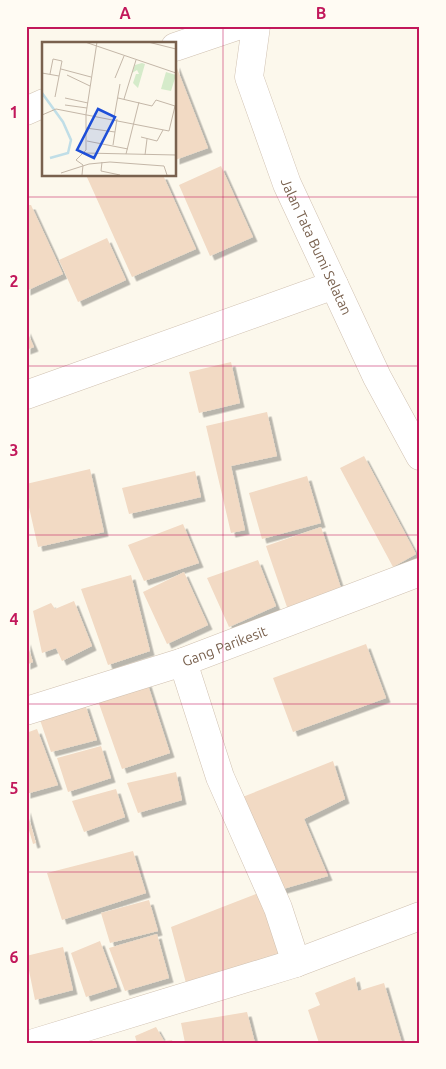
<svg xmlns="http://www.w3.org/2000/svg" width="446" height="1069" viewBox="0 0 446 1069" font-family="Ubuntu,sans-serif">
<style>
.building{fill:#f2dac4;filter:url(#shadow)}
.lines{fill:none;stroke-linecap:round;stroke-linejoin:round}
.minor-casing{stroke:#d0c1b1;stroke-width:29}
.minor{stroke:#fff;stroke-width:28}
.grid{fill:none;stroke:#c2185b;stroke-width:1;stroke-opacity:0.55}
.labels{text-anchor:middle;stroke-width:4.5;stroke-linejoin:round;paint-order:stroke}
.street-label{font-size:14px;fill:#79614e;stroke:#fffbf3}
.inset-river{fill:none;stroke:#c0dee7;stroke-width:2.5}
.inset-road{fill:none;stroke:#c4b7a8;stroke-width:1}
.view{fill:#1d4ed8;fill-opacity:0.15;stroke:#1d4ed8;stroke-width:2.5}
.inset-edge{fill:none;stroke:#79614e;stroke-width:2.5}
.neatline{fill:none;stroke:#c2185b;stroke-width:2}
.grid-label{font-size:16px;text-anchor:middle;font-weight:bold;fill:#c2185b}
</style>
<defs>
<filter id="shadow"><feDropShadow dx="4.5" dy="4.5" stdDeviation="0" flood-color="#0004"/></filter>
</defs>
<rect width="100%" height="100%" fill="#fcf8ec"/>
<path class="building" d="M175,63L208,148L175,160Z
M221,166L253,237L210,256L179,185Z
M86,175H163L196,249L132,277Z
M26,205H31L63,274L26,291Z
M107,238L126,280L78,302L59,260Z
M26,329L34,347L26,350Z
M231,362L240,403L199,413L189,372Z
M267,412L277,456L231,466L245,530L231,533L206,426Z
M364,456L416,554L393,567L340,468Z
M90,469L104,532L38,547L26,494V484Z
M195,471L201,497L129,514L122,488Z
M307,476L321,523L262,539L249,493Z
M183,524L199,563L144,581L128,545Z
M321,527L342,591L288,610L266,546Z
M258,560L276,606L229,627L207,578Z
M184,572L208,625L167,644L143,592Z
M131,575L150,651L108,665L81,589Z
M74,601L92,646L62,661L56,648L42,653L33,611L51,603L55,609Z
M26,640L33,662L26,665Z
M366,644L386,698L293,732L273,678Z
M147,682L170,753L122,769L97,698Z
M85,704L97,740L51,752L39,717Z
M37,729L58,785L26,794V733Z
M101,746L111,778L68,792L57,758Z
M333,761L345,799L304,819L328,876L276,891L240,798Z
M176,772L182,800L138,813L127,783Z
M116,789L125,817L84,832L72,801Z
M26,808L36,843L33,844L26,820Z
M133,851L146,893L62,920L47,873Z
M261,892L282,952L186,983L171,927Z
M149,900L158,931L110,943L101,913Z
M157,934L169,978L125,991L109,948Z
M100,941L117,987L86,997L71,953Z
M63,947L73,990L35,1000L26,956Z
M355,977L358,991L384,983L402,1043H319L308,1010L320,1005L315,993Z
M247,1012L255,1043H185L181,1023Z
M156,1027L164,1041L172,1040L173,1043H137L135,1036Z"/>
<g class="lines">
<g class="minor-casing">
<g id="minor">
<path id="s1" d="M256,26L249,77L287,184L377,377L420,456"/>
<path d="M175,47L237,26"/>
<path d="M26,111L44,103"/>
<path d="M26,395L334,285"/>
<path d="M183,662L220,777L278,908L296,963"/>
<path id="s2" d="M26,711L183,662L420,572"/>
<path d="M34,1043L296,963L420,916"/>
</g>
</g>
<use href="#minor" class="minor"/>
</g>
<path class="grid" d="M223,26V1043M26,197H420M26,366H420M26,535H420M26,704H420M26,872H420"/>
<g class="labels">
<g class="street-label">
<text dy="5" stroke="none"><textPath href="#s1" startOffset="234">Jalan Tata Bumi Selatan</textPath></text>
<text dy="5" stroke="none"><textPath href="#s2" startOffset="209">Gang Parikesit</textPath></text>
</g>
</g>
<g transform="translate(42 42)">
<rect width="134" height="134" fill="#fcf8ec"/>
<path d="M100,21L103,22L96,46L91,41L94,32H97L95,28L90,31L93,23ZM124,30L134,33L129,49L119,47Z" fill="#d5ebca"/>
<path class="inset-river" d="M0,51L21,80L29,98L26,111L8,116"/>
<path class="inset-road" d="M43,0L134,31M106,0L134,7M19,27L49,35M0,31L17,34M8,32L11,17L20,19L13,55M25,33L48,44M73,36L82,14M23,56L46,61M76,56L110,64L114,58L133,64M82,57L94,18M23,63L45,66M0,73L14,67L127,89L133,64M72,76L78,42M44,86L73,90M99,95L115,99L121,88M45,99L86,107M71,103L75,77M42,111L134,113M84,112L97,60M103,113L105,97M60,120L59,129L78,133M19,131L47,122L68,120L122,124L125,133M40,133L41,123L34,118L44,108V72L55,0"/>
<path class="view" d="M56,67L73,75L52,116L35,108Z"/>
<rect width="134" height="134" class="inset-edge"/>
</g>
<rect width="446" height="1069" fill="none" stroke="#fffbf3" stroke-width="55"/>
<rect x="28" y="28" width="390" height="1014" class="neatline"/>
<g class="grid-label">
<text x="125" y="19">A</text>
<text x="321" y="19">B</text>
<text x="14" y="118">1</text>
<text x="14" y="287">2</text>
<text x="14" y="456">3</text>
<text x="14" y="625">4</text>
<text x="14" y="794">5</text>
<text x="14" y="963">6</text>
</g>
</svg>
